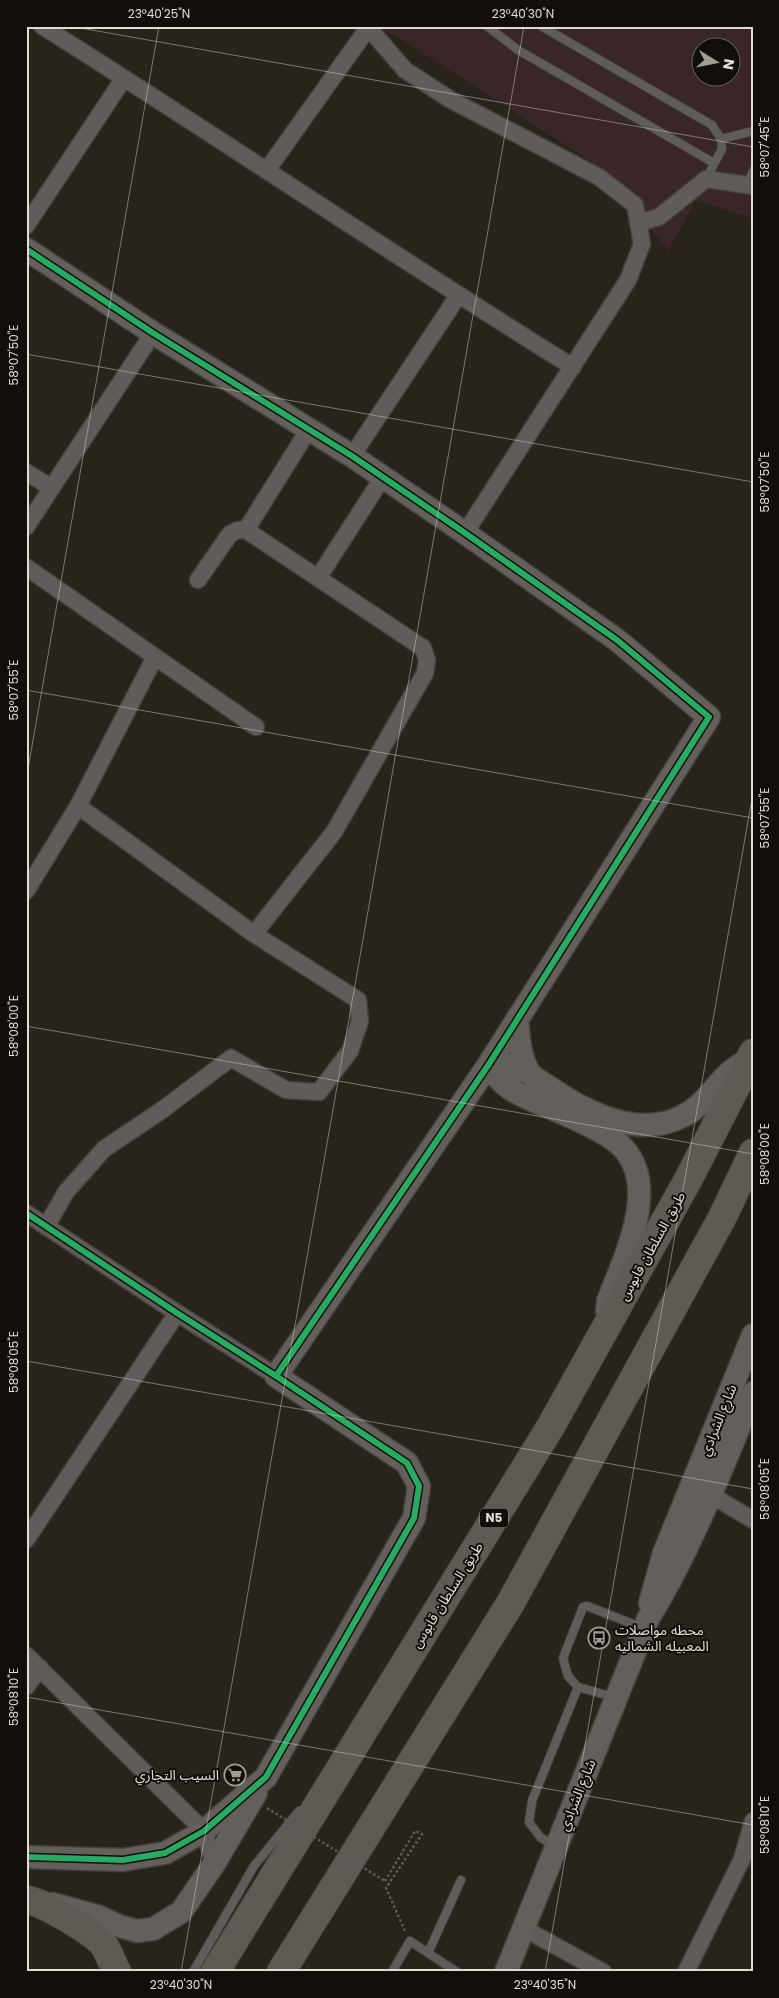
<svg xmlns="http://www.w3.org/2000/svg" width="779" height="1998" viewBox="0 0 779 1998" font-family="Poppins,'Noto Sans Arabic',sans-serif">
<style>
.commercial{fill:#382726;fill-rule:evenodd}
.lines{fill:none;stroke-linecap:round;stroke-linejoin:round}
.lane-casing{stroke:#45413a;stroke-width:10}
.street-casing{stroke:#45413a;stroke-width:19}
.secondary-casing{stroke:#45413a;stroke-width:25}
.highway-casing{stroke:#45413a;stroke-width:30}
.path{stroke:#5e5b58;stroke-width:2.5;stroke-dasharray:2.5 2.5;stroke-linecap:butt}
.lane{stroke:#5f5c59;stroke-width:8}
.street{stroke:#5f5c59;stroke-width:16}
.secondary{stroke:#63605b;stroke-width:22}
.highway{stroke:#5e5a54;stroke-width:28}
.path-bridge{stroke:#5e5b58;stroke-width:2.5;stroke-dasharray:2.5 2.5;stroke-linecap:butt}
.cycleway-casing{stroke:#120e09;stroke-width:9}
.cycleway{stroke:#26ab63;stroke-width:6}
.ticks{fill:none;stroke:#e1dcd4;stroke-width:1;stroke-opacity:0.45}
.labels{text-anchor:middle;stroke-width:4;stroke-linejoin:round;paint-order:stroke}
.shield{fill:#120e09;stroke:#a39e97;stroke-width:1}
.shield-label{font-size:12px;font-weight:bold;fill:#e1dcd4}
.street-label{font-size:14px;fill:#e1dcd4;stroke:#120e09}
.poi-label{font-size:14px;fill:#e1dcd4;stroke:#120e09;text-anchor:start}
.neatline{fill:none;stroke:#e1dcd4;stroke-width:2}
.ticks-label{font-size:12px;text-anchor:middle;fill:#e1dcd4}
</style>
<rect width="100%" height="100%" fill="#28241c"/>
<path class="commercial" d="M372,26H753V218L696,201L668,251L607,172L400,38ZM702,48H732V78H702Z"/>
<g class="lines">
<g class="lane-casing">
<path id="lane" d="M487,26L518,50L714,163
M541,26L712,125L721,139L722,149L706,179
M721,139L753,131
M747,185L753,171
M578,1687L568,1676L563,1658L583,1607L587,1606L643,1628
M554,1846L540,1837L529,1822L532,1801L578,1687L613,1697
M428,1953L457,1972
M193,1972L254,1866L299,1811
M392,1972L410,1941L428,1953L461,1880"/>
</g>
<g class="street-casing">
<path id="street" d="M42,26C220,138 394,256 573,367
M367,26L405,70L451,100L599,177L635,205L642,244L628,280L465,533
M267,170L368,28
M638,223L659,217L706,179L753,186
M26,226L124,78
M352,456L458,296
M26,472L52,488
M26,527L153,333
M246,530L309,429
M26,567L256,727
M318,578L383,477
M198,580L230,534L238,530H246L423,648L427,660L425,673L334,832L254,934
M26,891L78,806L155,657
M26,1213L177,1313L276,1376
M46,1227L66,1192L104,1149L162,1110L231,1058L286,1090L319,1092L350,1051L360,1021L358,1000L254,934L78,806
M711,1495L753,1520
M26,1540L177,1313
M26,1655L204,1831L214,1864
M26,1687L40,1668
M523,1928L603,1972
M686,1972L742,1859L753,1821"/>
</g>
<g class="secondary-casing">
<path id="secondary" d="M26,249L153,333L352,456L465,533L617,640L709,717L489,1064L276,1376L407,1463L419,1486L414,1518L266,1777L204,1831L165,1853L123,1860L26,1857
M517,1019C519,1037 519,1054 528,1071C532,1078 545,1084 552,1089C589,1114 639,1139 683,1116C702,1107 713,1088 728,1074C734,1068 742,1064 749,1059
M529,1073L500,1062L489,1064C499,1086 519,1095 541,1104C563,1113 602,1129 619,1144C663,1183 624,1258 608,1301L607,1311
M650,1603L664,1553L753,1335
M53,1904L97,1916L119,1926L137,1931L153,1929L181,1912L214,1864L256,1793
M506,1972L648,1619C692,1547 721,1470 753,1393"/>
</g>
<g class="highway-casing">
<path id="highway" d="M26,1900C42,1901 93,1932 103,1944C109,1952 112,1963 117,1972
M215,1972L551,1426L689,1178L753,1053
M281,1972L510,1604L722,1218L753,1153"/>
</g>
<path class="path" d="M385,1881L415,1831L422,1834L386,1888L405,1931"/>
<use href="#lane" class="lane"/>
<use href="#street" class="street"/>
<use href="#secondary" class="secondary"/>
<use href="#highway" class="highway"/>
<path class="path-bridge" d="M267,1808L385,1881"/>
<g class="cycleway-casing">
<path id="cycleway" d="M26,249L153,333L352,456L465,533L617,640L709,717L489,1064L276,1376
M26,1213L177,1313L276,1376L407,1463L419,1486L414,1518L266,1777L204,1831L165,1853L123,1860L26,1857"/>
</g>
<use href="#cycleway" class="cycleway"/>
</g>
<path class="ticks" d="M69,26L753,147M26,354L753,482M26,690L753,818M26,780L159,26M26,1026L753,1154M26,1361L753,1489M26,1697L753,1825M181,1972L524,26M545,1972L753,793"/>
<defs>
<g id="bus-ring" transform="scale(1.125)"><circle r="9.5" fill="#120e09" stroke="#a09c94" stroke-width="1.5"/><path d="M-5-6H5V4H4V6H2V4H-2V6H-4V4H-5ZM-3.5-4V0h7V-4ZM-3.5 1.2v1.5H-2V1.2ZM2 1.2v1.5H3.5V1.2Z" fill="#a09c94"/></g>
<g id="supermarket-ring" transform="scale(1.125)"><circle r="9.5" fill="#120e09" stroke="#a09c94" stroke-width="1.5"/><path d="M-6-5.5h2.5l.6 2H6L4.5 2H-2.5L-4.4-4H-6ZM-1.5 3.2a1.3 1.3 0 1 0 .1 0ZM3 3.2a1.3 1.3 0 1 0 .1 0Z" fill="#a09c94"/></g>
</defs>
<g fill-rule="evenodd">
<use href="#bus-ring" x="599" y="1638"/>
<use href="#supermarket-ring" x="235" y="1775"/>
</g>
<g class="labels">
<rect class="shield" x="480" y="1508.5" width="28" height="19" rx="4"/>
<g class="shield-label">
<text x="494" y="1522">N5</text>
</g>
<g class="street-label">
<text transform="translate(652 1246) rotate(-61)" y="5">طريق السلطان قابوس</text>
<text transform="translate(718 1420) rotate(-68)" y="5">شارع الشرادي</text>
<text transform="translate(447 1595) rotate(-58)" y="5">طريق السلطان قابوس</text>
<text transform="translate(577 1795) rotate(-68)" y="5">شارع الشرادي</text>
</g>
<g class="poi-label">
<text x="615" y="1635">محطه مواصلات<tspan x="615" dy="16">المعبيله الشماليه</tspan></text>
<text x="219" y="1780" text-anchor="end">السيب التجاري</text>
</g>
</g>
<rect width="779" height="1998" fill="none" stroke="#120e09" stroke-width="55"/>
<g transform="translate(716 62) rotate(100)"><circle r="24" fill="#120e09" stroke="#65605a"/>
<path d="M0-4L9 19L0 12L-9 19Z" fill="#a09c94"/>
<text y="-8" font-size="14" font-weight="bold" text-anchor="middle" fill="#e1dcd4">N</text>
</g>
<rect x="28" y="28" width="724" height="1942" class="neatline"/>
<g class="ticks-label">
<text x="159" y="18">23°40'25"N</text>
<text x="523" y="18">23°40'30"N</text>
<text transform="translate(765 147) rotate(-90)" y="4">58°07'45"E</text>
<text transform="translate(14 355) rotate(-90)" y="4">58°07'50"E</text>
<text transform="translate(765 482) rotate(-90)" y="4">58°07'50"E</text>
<text transform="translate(14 690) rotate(-90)" y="4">58°07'55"E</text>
<text transform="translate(765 818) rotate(-90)" y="4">58°07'55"E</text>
<text transform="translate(14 1026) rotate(-90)" y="4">58°08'00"E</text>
<text transform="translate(765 1154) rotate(-90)" y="4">58°08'00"E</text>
<text transform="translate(14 1362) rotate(-90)" y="4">58°08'05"E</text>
<text transform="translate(765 1489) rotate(-90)" y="4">58°08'05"E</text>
<text transform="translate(14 1697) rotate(-90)" y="4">58°08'10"E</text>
<text transform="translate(765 1825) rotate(-90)" y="4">58°08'10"E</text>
<text x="181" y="1989">23°40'30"N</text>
<text x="545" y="1989">23°40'35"N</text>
</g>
</svg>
